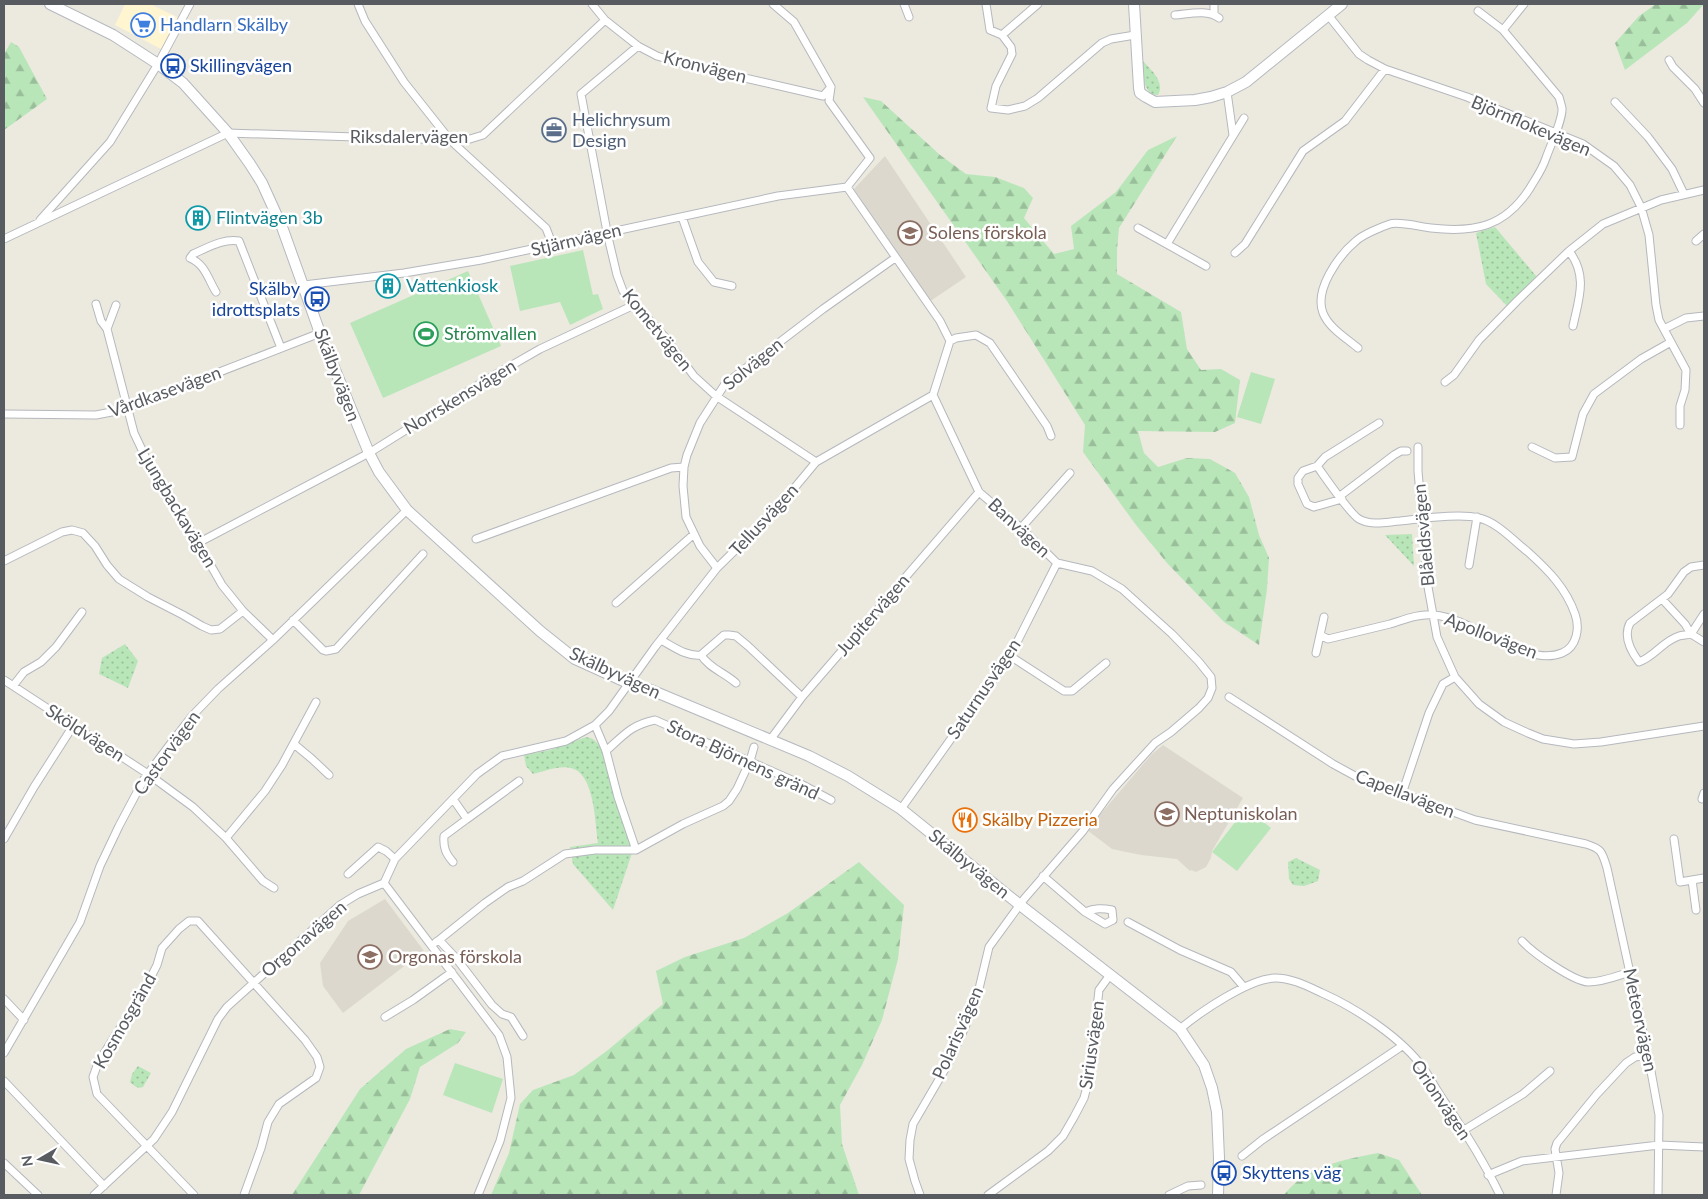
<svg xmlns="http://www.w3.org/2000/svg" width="1708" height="1199" viewBox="0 0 1708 1199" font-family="Lato,sans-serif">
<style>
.commercial{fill:#fff5d1}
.education{fill:#dcd8ce}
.grass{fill:url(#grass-dots)}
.forest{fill:url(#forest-firs)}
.garden{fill:#b9e6b9}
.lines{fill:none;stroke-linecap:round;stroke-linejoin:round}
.street-casing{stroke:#b5b8bd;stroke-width:9}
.secondary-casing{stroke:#b5b9bf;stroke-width:12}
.street{stroke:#fff;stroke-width:7}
.secondary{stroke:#fff;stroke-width:10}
.labels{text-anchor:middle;stroke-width:5;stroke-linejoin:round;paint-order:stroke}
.shop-label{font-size:18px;fill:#366cbe;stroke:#fff;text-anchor:start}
.transit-label{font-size:18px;fill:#164399;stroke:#fff;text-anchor:start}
.street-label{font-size:18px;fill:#585c61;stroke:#fff}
.service-label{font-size:18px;fill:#4e5e75;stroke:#fff;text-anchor:start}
.culture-label{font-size:18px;fill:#0d838f;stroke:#fff;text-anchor:start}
.education-label{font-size:18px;fill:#785e54;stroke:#fff;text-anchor:start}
.leisure-label{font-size:18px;fill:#27864d;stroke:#fff;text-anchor:start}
.food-label{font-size:18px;fill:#c56008;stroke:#fff;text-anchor:start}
</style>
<defs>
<pattern id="grass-dots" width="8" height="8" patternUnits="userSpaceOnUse" patternTransform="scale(1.25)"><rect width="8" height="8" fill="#b9e6b9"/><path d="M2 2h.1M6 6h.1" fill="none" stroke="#99be9a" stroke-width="1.8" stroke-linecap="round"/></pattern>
<pattern id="forest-firs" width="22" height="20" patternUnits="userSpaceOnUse" patternTransform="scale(1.25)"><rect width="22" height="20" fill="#b9e6b9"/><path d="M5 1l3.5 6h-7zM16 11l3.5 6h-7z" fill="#99be9a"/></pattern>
</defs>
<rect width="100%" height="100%" fill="#ece9df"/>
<path class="commercial" d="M125,4H150L179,18L163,50L115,25Z"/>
<path class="education" d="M885,156L966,277L929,302L854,189Z
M1163,745L1243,798L1212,851L1211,858L1206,867L1196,872L1191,870L1190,871L1177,859L1141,855L1112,849L1087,830L1151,755Z
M385,899L424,951L343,1013L323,986L320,963L348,921Z"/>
<path class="grass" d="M1142,60C1150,69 1166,82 1158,95C1142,95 1143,72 1142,60Z
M1495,227L1537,277L1507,306L1486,284L1476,233Z
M1412,534L1414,566L1385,535Z
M125,644L138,661L128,688L99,674L102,658Z
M586,737C596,738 599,745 603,753L633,850L613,910L573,864L570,847L598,843C595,824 595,778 574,769C562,764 545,771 533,774L526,766L524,755L550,750Z
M1296,858L1320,870L1318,881L1304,886L1293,885L1289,879L1288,862Z
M138,1066L151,1073L143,1087C138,1089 134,1086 130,1082L132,1074Z"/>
<path class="forest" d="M1656,4H1704L1687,23L1625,70L1615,43L1639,16Z
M11,42L19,47L47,99L4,130V54Z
M863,97L881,101L940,155L966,174L995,177L1024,188L1033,198L1024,218L1054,254L1074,249L1071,226L1116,192L1148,150L1177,136L1119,228L1117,250V274L1181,312L1187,349L1201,370L1221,369L1240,380L1235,423L1215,432L1138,431L1144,453L1158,467L1187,458L1210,459L1235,473L1249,497L1259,535L1269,558L1267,589L1259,645L1224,622L1167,563L1136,525L1083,452L1085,425L1007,301Z
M859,862L904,905L898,959L882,1020L862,1065L840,1105L842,1144L859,1195H491L509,1153L520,1104L533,1090L574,1075L608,1050L663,1004L656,971L685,957L744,938L788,913Z
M450,1029L466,1032L458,1043L420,1067L410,1099L359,1195H292L360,1089L406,1049Z
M1378,1153L1399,1160L1422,1195H1284C1305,1167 1345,1159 1378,1153Z"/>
<path class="garden" d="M583,250L593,295L598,294L603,309L570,325L560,302L520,311L510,266Z
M468,271L501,346L383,398L350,323Z
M1251,372L1275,379L1261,424L1237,417Z
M1246,808L1271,828L1237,871L1212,852Z
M455,1063L503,1079L492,1113L443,1095Z"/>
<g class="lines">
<g class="street-casing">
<path id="street" d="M358,4L365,21L404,82L450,140L546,228L553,246
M592,4L605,20L638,46L657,56L684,64L823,96L831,87
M773,4L794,22L831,87L829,101L870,158L847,187L940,321L950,341L933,395L979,492L1021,528L1057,563L1092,571L1122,589L1172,634L1199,662L1211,677L1212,688L1208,698L1199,708L1171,732L1155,743L1113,789L1083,831L1024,899L989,947L977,997L965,1027L948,1064L913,1124L910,1140L909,1159L915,1181L920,1195
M904,4L909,17
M986,4L990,30L1002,35
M1038,4L1002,35L1011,47L1012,54L996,86L991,108L1008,110L1025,106L1038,98L1102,43L1111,39L1135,35
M1214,4V14
M1175,15C1189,14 1207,9 1219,18
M1328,15L1359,54L1368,60L1385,69L1467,97L1583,144L1614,166L1630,185L1641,207L1649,235L1656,305L1659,320L1686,370L1685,390L1680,406V425
M1503,30L1524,4
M638,46L581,94L608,237L617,275L623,291L664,336L694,376L716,396L816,462
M1669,60L1673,67L1695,89L1704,103
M1227,92L1233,135
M1615,102L1648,137L1672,169L1684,194
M682,217L698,262L714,282L732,286
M40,220L110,142L158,64L190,4
M1138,228L1206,266
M4,239L228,133L450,140L470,139L483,135L605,20
M1696,241L1704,234
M1167,244L1244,118
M1569,251C1588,276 1579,298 1573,326
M1235,253L1245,244L1303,151L1345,121L1385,69
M304,285L404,273L481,260L778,196L847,187
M216,292C208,279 205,264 190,258L193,254C207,248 224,238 239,241L281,348
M96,304L101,321L107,329L134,433L152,471L198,543L222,585L243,611L273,640
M107,329L116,305
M1664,329L1686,318L1704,316
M950,341L956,338L976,335L990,343L1047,426L1051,436
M1358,348C1346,338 1329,328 1323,313C1314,290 1338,256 1356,241C1362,235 1381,227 1390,224C1398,221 1421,227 1431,228C1475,233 1505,227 1530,188C1536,178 1542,170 1546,158C1550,146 1563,120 1562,108C1561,104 1560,100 1559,97L1503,30L1478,11
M1445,382L1454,375L1479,340L1517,301L1569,251L1603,224L1661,200L1704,190
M4,414L96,415L127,409L145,401L320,333
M1418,447V471L1428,587L1437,637L1455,677L1479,704L1504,722L1528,733L1543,739L1574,744L1601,742L1704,726
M1532,447L1555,458L1572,457L1583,414L1594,394L1641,359L1671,342
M1317,466L1325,457L1379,423
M1340,496L1394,455L1401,451H1407
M1021,528L1070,473
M476,539L671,468L684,467
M198,543L369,453L486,380L540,349L634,305
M4,561L62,532L72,530L83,533L95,546L107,565L119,579L148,597L183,615L202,626L211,630L220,629L243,611
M1469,565L1477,517
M1704,565L1691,567L1684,572L1668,594L1630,623C1623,636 1630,650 1639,662C1654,657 1663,641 1679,636C1682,635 1687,635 1691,634L1704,614
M717,568L700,546L686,517L683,486L684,467L687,455L700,423L725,384L823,309L895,258
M1662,599L1685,624L1691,634L1704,642
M616,603L694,534
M1324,617L1320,635L1328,639C1349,634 1369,629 1390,624C1403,620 1420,613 1434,615C1473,618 1525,668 1562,653C1577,647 1580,628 1575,614C1566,588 1548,570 1528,552C1514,541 1497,522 1479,518C1459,513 1421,519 1400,521C1386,522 1372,526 1359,519C1350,514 1325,477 1317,466L1303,471L1298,478V484L1307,504L1314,507L1342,499
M293,620L323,650L326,651L336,649L423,554
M661,640C674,647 687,657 701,655L724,635H729L736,636L748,646L802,697
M1316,653L1320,635
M701,655C709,668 725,673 736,683
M1010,656L1064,691H1072L1106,663
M4,680L148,774L193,807L226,838L263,881L274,888
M13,686L24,672L41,662L56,647L82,612
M1229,697L1333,764L1355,776L1475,820L1586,844C1602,849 1602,852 1607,868L1648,1055L1659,1115L1658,1195
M595,725L606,751L618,797L636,850
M770,740L802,697L979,492
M294,744L312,759L329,775
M606,751C624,735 631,725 655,720L801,784L831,800
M1402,794L1429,713L1443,684L1455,677
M453,799L467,819L444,836C443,848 446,854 453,862
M1702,799L1704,793
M901,809L1010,656L1057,563
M467,819L519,781
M226,838L265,791L282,765L316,702
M4,839L34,787L73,726
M1674,839L1680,882L1704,878
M348,874L378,847L386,851L395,859
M1043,876L1085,912C1095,908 1102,908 1112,910L1113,920L1105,924L1085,912
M1692,880L1696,910
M384,883L499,1035L507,1057L511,1098L500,1141L478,1195
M1128,922L1180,950L1231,972L1243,986
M439,940L485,903L508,887L523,881L565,854L595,850H636L683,824L723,806L729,801L737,789L750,761L754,747
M1522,941C1533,953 1573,981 1588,982C1603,982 1617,976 1630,972
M436,942L439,940L456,958L492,1005L502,1014L511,1017L523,1036
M4,999L24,1020
M385,1017L413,1000L452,972
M1180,1029C1200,1012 1250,978 1275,978C1292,978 1307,986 1322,993C1356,1008 1402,1038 1424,1069C1432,1081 1438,1093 1446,1104C1466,1133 1485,1164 1500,1195
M4,1053L80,922L100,866L119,826L144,779L168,747L192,716L218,689L273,640L407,510
M4,1081L104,1186
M1464,1130L1523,1094L1550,1071
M1242,1156L1262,1140L1402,1046
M4,1163L38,1195
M1488,1175L1522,1161L1659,1145L1704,1147
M94,1195L154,1139L172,1112L218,1019L227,1007L340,905L358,894L384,883L395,859L477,774L502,756L566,741L595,725L609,711L655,647L717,568L776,510L816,462L933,395
M194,1195L97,1094L93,1077L98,1063L116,1034L137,1005L157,965L162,948L179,929L189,921H198L305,1040L317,1057L320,1067L316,1078L279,1104L268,1122L261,1148L244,1195
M988,1195L1048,1151L1063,1136L1074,1117L1084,1098L1089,1079L1099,990L1110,975
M1169,1195L1188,1186L1201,1185
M1556,1195L1559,1173L1555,1149L1557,1143L1597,1094L1626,1063L1635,1057L1648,1055"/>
</g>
<g class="secondary-casing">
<path id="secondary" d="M50,4L113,35L158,64L183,83L228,133L250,164L262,183L282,227L320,333L369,453L379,472L407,510L540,631L575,659L628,683L651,690L809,756L848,776L901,809L1020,905L1180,1029L1204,1065L1212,1088L1217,1112L1219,1158L1218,1195
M1134,4L1139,88L1140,93L1146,97L1155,102L1195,100L1211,97L1227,92L1246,82L1342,4"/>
</g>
<use href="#street" class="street"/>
<use href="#secondary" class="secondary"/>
</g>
<defs>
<g id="supermarket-ring" transform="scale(1.25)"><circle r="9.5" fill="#fff" stroke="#3f7fe0" stroke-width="1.5"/><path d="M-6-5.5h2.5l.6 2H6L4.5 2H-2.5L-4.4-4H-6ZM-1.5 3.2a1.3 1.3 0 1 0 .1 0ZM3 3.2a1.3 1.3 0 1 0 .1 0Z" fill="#3f7fe0"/></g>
<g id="bus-ring" transform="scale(1.25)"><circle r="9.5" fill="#fff" stroke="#1a4fb4" stroke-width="1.5"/><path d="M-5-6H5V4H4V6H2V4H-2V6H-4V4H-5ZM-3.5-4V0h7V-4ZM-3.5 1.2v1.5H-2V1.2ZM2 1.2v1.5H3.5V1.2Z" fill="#1a4fb4"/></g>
<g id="office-ring" transform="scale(1.25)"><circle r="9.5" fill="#fff" stroke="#5c6f8a" stroke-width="1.5"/><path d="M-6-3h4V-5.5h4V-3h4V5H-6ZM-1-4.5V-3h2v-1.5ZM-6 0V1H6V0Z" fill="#5c6f8a"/></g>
<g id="building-ring" transform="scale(1.25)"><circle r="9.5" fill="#fff" stroke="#0f9aa8" stroke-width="1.5"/><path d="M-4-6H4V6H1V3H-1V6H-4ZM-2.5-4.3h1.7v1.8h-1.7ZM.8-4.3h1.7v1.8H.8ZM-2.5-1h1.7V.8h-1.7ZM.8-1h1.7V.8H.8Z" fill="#0f9aa8"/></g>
<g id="school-ring" transform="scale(1.25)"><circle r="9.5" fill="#fff" stroke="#8d6e63" stroke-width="1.5"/><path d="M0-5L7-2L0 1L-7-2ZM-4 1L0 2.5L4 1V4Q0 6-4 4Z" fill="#8d6e63"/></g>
<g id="stadium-ring" transform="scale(1.25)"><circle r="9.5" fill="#fff" stroke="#2e9e5b" stroke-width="1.5"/><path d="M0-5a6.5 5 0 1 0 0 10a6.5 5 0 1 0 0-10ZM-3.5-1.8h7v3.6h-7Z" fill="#2e9e5b"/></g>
<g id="restaurant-ring" transform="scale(1.25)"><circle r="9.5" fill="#fff" stroke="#e8710a" stroke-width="1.5"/><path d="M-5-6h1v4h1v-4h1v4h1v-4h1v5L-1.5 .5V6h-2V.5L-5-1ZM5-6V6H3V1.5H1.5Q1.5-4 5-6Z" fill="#e8710a"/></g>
</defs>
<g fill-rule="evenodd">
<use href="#supermarket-ring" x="143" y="25"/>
<use href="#bus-ring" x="173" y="66"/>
<use href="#office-ring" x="554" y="130"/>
<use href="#building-ring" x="198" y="218"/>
<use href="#school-ring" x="910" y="233"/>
<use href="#building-ring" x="388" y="286"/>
<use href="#bus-ring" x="317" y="299"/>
<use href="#stadium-ring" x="426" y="334"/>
<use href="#school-ring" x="1167" y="814"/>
<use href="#restaurant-ring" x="965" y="820"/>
<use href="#school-ring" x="370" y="957"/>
<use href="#bus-ring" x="1224" y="1173"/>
</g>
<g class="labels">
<g class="shop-label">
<text x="160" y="31">Handlarn Skälby</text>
</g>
<g class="transit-label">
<text x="190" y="72">Skillingvägen</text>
<text x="300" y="295" text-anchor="end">Skälby<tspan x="300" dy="21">idrottsplats</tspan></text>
<text x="1242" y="1179">Skyttens väg</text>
</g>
<g class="street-label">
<text transform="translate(705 67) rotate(14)" y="6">Kronvägen</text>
<text transform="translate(1531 126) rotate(23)" y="6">Björnflokevägen</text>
<text x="409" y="143">Riksdalervägen</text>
<text transform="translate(576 240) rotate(-13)" y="6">Stjärnvägen</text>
<text transform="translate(657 330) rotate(51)" y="6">Kometvägen</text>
<text transform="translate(753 364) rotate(-39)" y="6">Solvägen</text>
<text transform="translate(337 375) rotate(69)" y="6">Skälbyvägen</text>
<text transform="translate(165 392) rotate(-20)" y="6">Vårdkasevägen</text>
<text transform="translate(460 397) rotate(-31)" y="6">Norrskensvägen</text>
<text transform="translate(177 508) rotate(59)" y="6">Ljungbackavägen</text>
<text transform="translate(764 520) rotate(-47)" y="6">Tellusvägen</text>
<text transform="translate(1019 528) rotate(43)" y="6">Banvägen</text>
<text transform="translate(1424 535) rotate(-95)" y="6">Blåeldsvägen</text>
<text transform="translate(873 615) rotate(-49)" y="6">Jupitervägen</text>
<text transform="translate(1491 636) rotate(21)" y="6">Apollovägen</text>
<text transform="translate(615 673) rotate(25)" y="6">Skälbyvägen</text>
<text transform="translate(984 689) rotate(-56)" y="6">Saturnusvägen</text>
<text transform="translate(85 733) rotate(33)" y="6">Sköldvägen</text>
<text transform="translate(167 753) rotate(-54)" y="6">Castorvägen</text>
<text transform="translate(743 760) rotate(25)" y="6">Stora Björnens gränd</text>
<text transform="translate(1405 794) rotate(21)" y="6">Capellavägen</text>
<text transform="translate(969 864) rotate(39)" y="6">Skälbyvägen</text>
<text transform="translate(304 939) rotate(-41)" y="6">Orgonavägen</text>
<text transform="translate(1640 1020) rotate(78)" y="6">Meteorvägen</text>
<text transform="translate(125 1021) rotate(-60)" y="6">Kosmosgränd</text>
<text transform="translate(958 1033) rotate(-66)" y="6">Polarisvägen</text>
<text transform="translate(1092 1045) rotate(-82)" y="6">Siriusvägen</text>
<text transform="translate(1441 1100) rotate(56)" y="6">Orionvägen</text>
</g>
<g class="service-label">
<text x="572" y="126">Helichrysum<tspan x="572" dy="21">Design</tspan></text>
</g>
<g class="culture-label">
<text x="216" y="224">Flintvägen 3b</text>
<text x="406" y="292">Vattenkiosk</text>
</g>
<g class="education-label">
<text x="928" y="239">Solens förskola</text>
<text x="1184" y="820">Neptuniskolan</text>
<text x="388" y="963">Orgonas förskola</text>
</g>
<g class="leisure-label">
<text x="444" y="340">Strömvallen</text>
</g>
<g class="food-label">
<text x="982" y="826">Skälby Pizzeria</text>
</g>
</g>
<rect width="1708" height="1199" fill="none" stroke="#585c61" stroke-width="10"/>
<g transform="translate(40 1159) rotate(261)" stroke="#ffffff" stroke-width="4" paint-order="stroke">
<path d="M0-4L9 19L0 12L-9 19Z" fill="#585c61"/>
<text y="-8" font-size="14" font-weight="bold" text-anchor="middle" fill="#585c61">N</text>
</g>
</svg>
